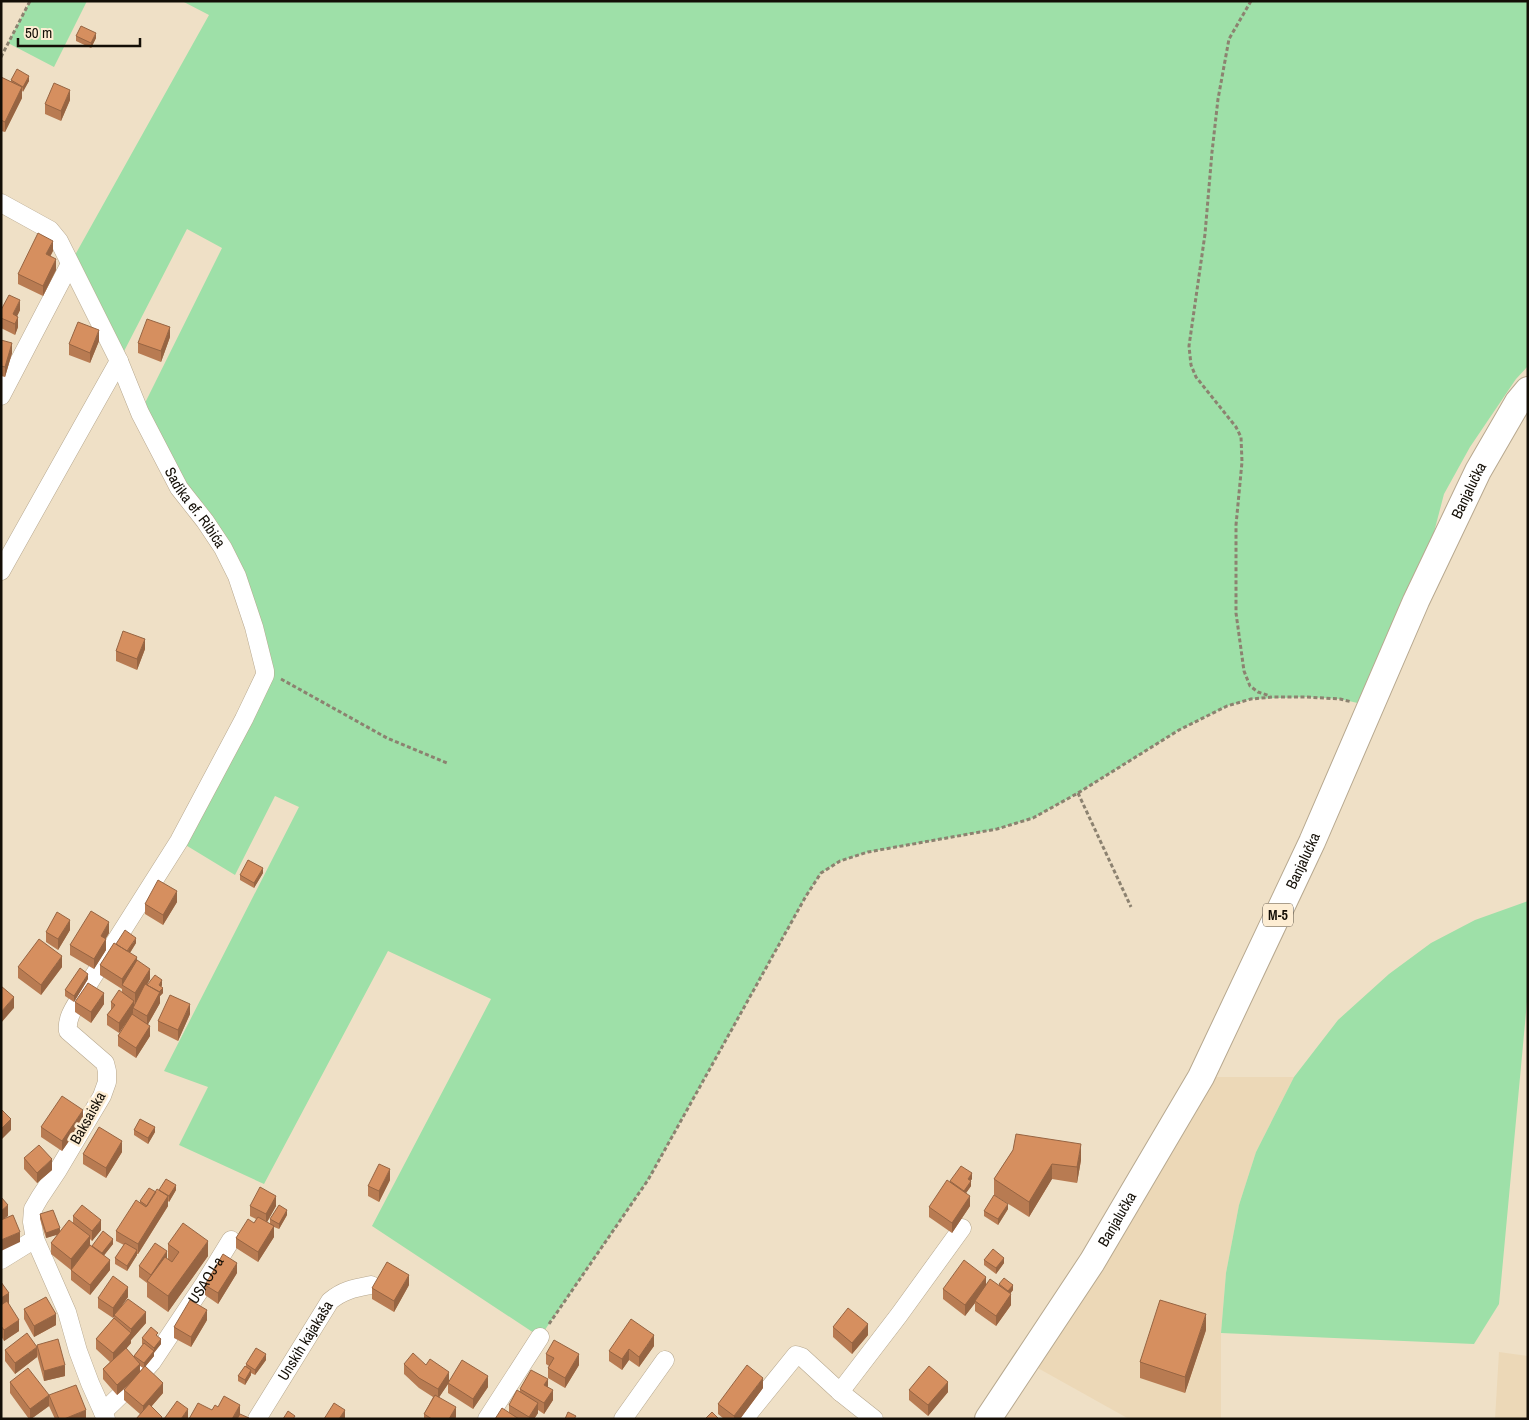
<svg xmlns="http://www.w3.org/2000/svg" width="1529" height="1420" viewBox="0 0 1529 1420" font-family="'Archivo Narrow',sans-serif">
<style>
.built{fill:#ecd8b7}
.green{fill:#9ee0a8}
.lines{fill:none;stroke-linecap:round;stroke-linejoin:round}
.minor-casing{stroke:#b7a88f;stroke-width:19}
.primary-casing{stroke:#b7a88f;stroke-width:28}
.path{stroke:#8c8270;stroke-width:3;stroke-dasharray:4 2.5;stroke-linecap:butt}
.minor{stroke:#fff;stroke-width:18}
.primary{stroke:#fff;stroke-width:26}
.wall{fill:#b87b52;fill-rule:evenodd}
.shaded-wall{fill:#966442}
.building{fill:#d68f5f;stroke:#966442}
.labels{text-anchor:middle;stroke-width:5;stroke-linejoin:round;paint-order:stroke}
.shield{fill:#fdedd3;stroke:#595144;stroke-width:1}
.shield-label{font-size:14px;font-weight:bold;fill:#130e06}
.street-label{font-size:15px;fill:#130e06;stroke:#fdedd3}
</style>
<rect width="100%" height="100%" fill="#efe0c6"/>
<path class="built" d="M1201,1077H1294L1256,1152L1239,1205L1226,1273L1221,1333V1419H1129L1027,1362Z
M1499,1352L1528,1356V1419H1495Z"/>
<path class="green" d="M30,1H87L54,67L8,43Z
M182,1H1528V366L1516,379L1470,447L1444,494L1416,601L1371,706L1340,699L1307,697L1251,699L1227,706L1179,730L1078,793L1033,818L997,829L868,852L840,861L821,873L806,896L648,1180L540,1337L372,1226L491,999L388,951L264,1184L179,1145L208,1087L164,1071L299,807L275,796L235,875L179,841L265,675L237,576L140,413L222,248L187,229L119,361L70,264L209,15Z
M1528,901V991L1499,1304L1474,1344L1221,1333L1226,1273L1239,1205L1256,1152L1294,1077L1338,1020L1389,974L1431,943L1475,920Z"/>
<g class="lines">
<g class="minor-casing">
<g id="minor">
<path id="s1" d="M1,203L50,230L59,241L119,361L140,413L179,488L205,521L223,548L237,576L254,627L265,671V675L244,719L179,841L84,991C77,1004 66,1016 68,1031L105,1063L107,1071V1082L102,1096L58,1170L40,1197L33,1209L32,1222L35,1239L67,1312L78,1351L90,1383L106,1419"/>
<path d="M1,396L70,264"/>
<path d="M1,571L119,361"/>
<path d="M1,1260L35,1239"/>
<path d="M840,1392L899,1315L962,1228"/>
<path id="s2" d="M103,1412L131,1385L152,1362L204,1284L231,1240"/>
<path d="M749,1413L796,1355L802,1357L840,1392L874,1419"/>
<path id="s3" d="M257,1419L330,1301C343,1290 355,1288 371,1285"/>
<path d="M487,1419L540,1337"/>
<path d="M623,1419L665,1360"/>
</g>
</g>
<g class="primary-casing">
<g id="primary">
<path id="s4" d="M988,1419L1092,1262L1201,1077L1312,842L1416,601L1478,471L1518,402L1528,390"/>
</g>
</g>
<path class="path" d="M1251,1L1229,39L1218,99L1212,152L1205,234L1189,346L1191,365L1196,377L1236,427L1241,437L1242,462L1236,525V613L1244,671L1250,686L1258,692L1270,696
M1,57L30,1
M281,679L387,738L447,763
M1078,793L1131,907
M549,1324L648,1180L806,896L821,873L840,861L868,852L997,829L1033,818L1078,793L1179,730L1227,706L1251,699L1273,697H1307L1340,699L1352,702"/>
<use href="#minor" class="minor"/>
<use href="#primary" class="primary"/>
</g>
<path class="wall" d="M76,36L96,38L91,48L76,41Z
M1,77L11,82V80L29,81L22,92V98L5,132L1,131Z
M70,100L61,121L45,114V104Z
M53,251L50,256L56,270L43,296L18,284V274Z
M1,310H20L17,316L18,327L15,335L1,328Z
M170,337L161,362L138,353V343Z
M1,340L12,353L5,377L1,376Z
M99,341L90,363L69,355V344Z
M145,649L137,670L116,661V651Z
M263,873L254,888L240,880V875Z
M177,902L163,925L145,914V904Z
M70,930L58,950L46,942V932Z
M109,933L105,939L106,950L94,969L70,955V945Z
M136,943L130,953L150,979L147,985H162L161,987L163,993L160,996V1003L148,1024L150,1036L136,1058L118,1046V1036L127,1021L119,1033L107,1025V1015L111,1010V1002L122,992V989L100,975V965L116,944Z
M18,967H62L41,995L18,978Z
M88,979L74,1002L65,996V990Z
M75,1002L104,1004L91,1023L75,1012Z
M190,1014L178,1041L158,1031V1021Z
M83,1121L62,1151L41,1137V1127Z
M134,1130L155,1132L148,1144L134,1135Z
M1013,1150L1081,1160L1077,1183L1052,1179L1029,1217L994,1195V1179Z
M122,1152L106,1178L83,1164V1154Z
M24,1158L52,1170L37,1183L24,1169Z
M972,1179L970,1181L971,1186L966,1193L970,1206L952,1233L929,1217V1207L950,1182Z
M390,1180L379,1202L368,1196V1186Z
M159,1190H176L169,1202L168,1201V1206L138,1254H137V1255L127,1271L115,1264V1258L124,1245L116,1241V1231L140,1203V1201Z
M250,1206H276L267,1222L270,1224V1219L287,1215L279,1229L274,1227V1237L258,1262L236,1248V1238L254,1223L256,1219L250,1216Z
M1008,1209L998,1225L984,1216V1211Z
M40,1214L60,1232L73,1223V1216L101,1230L92,1241L90,1239V1246H92L113,1244L104,1255L110,1270L90,1295L71,1280V1270L51,1254V1243L58,1234L46,1238L40,1219Z
M168,1244L208,1256L168,1312L147,1297V1283L139,1277V1266L168,1260Z
M984,1260L1004,1263L996,1274L984,1265Z
M237,1273L218,1304L205,1295V1285Z
M1,1282L9,1303L8,1304L19,1331L4,1341L1,1336Z
M999,1284L1013,1290L1010,1294L1011,1305L996,1326L975,1311V1303L965,1316L943,1299V1289L986,1285H999Z
M409,1285L394,1312L372,1299V1288Z
M128,1297L117,1313L146,1323L131,1340V1343L126,1349L134,1357V1356L143,1344H142V1338L158,1337L161,1344L154,1352V1356L145,1367L163,1393L151,1407L162,1419L140,1414L124,1400V1390L129,1385L117,1395L103,1379V1369L110,1362L96,1349V1339L114,1318V1316L113,1318L98,1308V1298ZM140,1366L143,1368L140,1371Z
M24,1309L56,1325L34,1337L24,1319Z
M207,1320L191,1347L174,1338V1327Z
M833,1327L868,1335L852,1354L833,1337Z
M1206,1330L1185,1393L1140,1378V1362Z
M37,1345L65,1376L44,1381L37,1355Z
M654,1346L639,1367L629,1360L622,1370L609,1361V1351Z
M5,1350L37,1357L15,1374L5,1361Z
M546,1354L579,1365L565,1388L548,1378V1368L549,1366L546,1364Z
M266,1360L255,1375L251,1373V1375L245,1385L238,1381V1376L246,1366V1364Z
M404,1364L426,1365L449,1380L488,1387L473,1409L448,1393V1384L439,1397L456,1417L455,1419H424V1414L433,1397L419,1388L404,1374Z
M10,1382L49,1406L31,1419H29L10,1393Z
M548,1387L553,1400L544,1414L538,1410V1413L534,1419H495L509,1412V1405L520,1392V1389Z
M763,1388L740,1419H724L718,1414V1404Z
M909,1390L948,1392L928,1416L909,1400Z
M49,1395L86,1419H55L49,1406Z"/>
<path class="shaded-wall" d="M96,33V38L91,48V43Z
M29,76V81L23,92V87Z
M22,87V98L5,132V122Z
M70,90V100L61,121V111Z
M53,241V251L46,265V254Z
M56,259V270L43,296V286Z
M20,300V310L13,325V314Z
M18,317V327L15,335V324Z
M170,327V337L161,362V351Z
M99,330V341L90,363V353Z
M12,343V353L5,377V367Z
M145,639V649L137,670V659Z
M263,868V873L254,888V883Z
M177,891V902L163,925V915Z
M70,920V930L58,950V939Z
M109,922V933L101,947V936Z
M136,938V943L126,959V954Z
M106,939V950L94,969V959Z
M62,956V967L41,995V985Z
M137,957V968L122,986V979Z
M150,969V979L135,1004V993Z
M88,974V979L74,1002V996Z
M162,980V985L159,990V985Z
M163,988V993L160,996V1003L147,1026V1016L157,995Z
M104,993V1004L91,1023V1012Z
M14,997V1008L1,1023V1012Z
M134,1001V1008H133V1013L119,1033V1023Z
M190,1004V1014L178,1041V1030Z
M150,1026V1036L136,1058V1048Z
M83,1110V1121L62,1151V1141Z
M11,1119V1130L1,1140V1129Z
M155,1127V1132L148,1144V1138Z
M122,1141V1152L106,1178V1168Z
M1081,1144V1160L1077,1183V1167Z
M52,1159V1170L37,1183V1173Z
M1052,1164V1179L1029,1217V1202Z
M390,1169V1180L379,1202V1191Z
M972,1173V1179L968,1184V1179Z
M971,1181V1186L964,1196V1191Z
M176,1185V1190L169,1202V1196Z
M168,1196V1206L138,1254V1244Z
M276,1196V1206L266,1224V1214Z
M970,1196V1206L952,1233V1223Z
M1008,1204V1209L998,1225V1219Z
M8,1205V1216L1,1221V1211Z
M287,1210V1215L279,1229V1224Z
M101,1220V1230L92,1241V1231Z
M274,1226V1237L258,1262V1252Z
M60,1228V1234L46,1238V1233Z
M20,1232V1242L1,1251V1240Z
M90,1236V1246L71,1270V1259Z
M113,1239V1244L102,1258V1253Z
M208,1241V1256L168,1312V1296Z
M137,1250V1255L127,1271V1266Z
M167,1251V1262L151,1285V1275Z
M1004,1258V1263L996,1274V1268Z
M110,1260V1270L90,1295V1285Z
M237,1263V1273L218,1304V1293Z
M409,1275V1285L394,1312V1301Z
M986,1277V1287L975,1301V1303L965,1316V1305Z
M1013,1285V1290L1008,1296V1291Z
M128,1287V1297L113,1318V1308Z
M9,1293V1303L1,1309V1298Z
M1011,1294V1305L996,1326V1316Z
M207,1310V1320L191,1347V1337Z
M146,1312V1323L131,1340V1329Z
M56,1314V1325L34,1337V1326Z
M1206,1314V1330L1185,1393V1377Z
M19,1320V1331L4,1341V1330Z
M868,1324V1335L852,1354V1343Z
M131,1333V1343L113,1364V1353Z
M654,1335V1346L639,1367V1357Z
M161,1339V1344L154,1353V1348Z
M37,1347V1357L15,1374V1363Z
M629,1349V1360L622,1370V1359Z
M154,1351V1356L144,1368V1363Z
M266,1354V1360L255,1375V1370Z
M579,1354V1365L565,1388V1378Z
M140,1364V1374L117,1395V1385Z
M65,1365V1376L44,1381V1371Z
M251,1370V1375L245,1385V1380Z
M449,1372V1382L448,1383V1384L438,1399V1389Z
M488,1376V1387L473,1409V1399Z
M763,1378V1388L740,1419H734V1416Z
M548,1379V1390L544,1385Z
M948,1382V1392L928,1416V1405Z
M163,1383V1393L143,1416V1406Z
M553,1390V1400L544,1414V1403Z
M49,1395V1406L31,1419H30V1409Z
M538,1403V1413L534,1419H529V1417Z
M240,1405V1415L238,1419H232Z
M456,1407V1417L455,1419H449Z
M188,1409V1419H181Z
M86,1410V1419H64Z
M345,1410V1419H339Z"/>
<path class="building" d="M81,26L96,33L91,43L76,36Z
M17,69L29,76L23,87L11,80Z
M1,77L22,87L5,122L1,120Z
M54,83L70,90L61,111L45,104Z
M38,233L53,241L46,254L56,259L43,286L18,274Z
M9,295L20,300L13,314L18,317L15,324L1,318V310Z
M147,319L170,327L161,351L138,343Z
M78,322L99,330L90,353L69,344Z
M1,340L12,343L5,367L1,366Z
M123,631L145,639L137,659L116,651Z
M248,860L263,868L254,883L240,875Z
M158,880L177,891L163,915L145,904Z
M91,911L109,922L101,936L106,939L94,959L70,945Z
M57,912L70,920L58,939L46,932Z
M125,930L136,938L127,951L116,944Z
M39,939L62,956L41,985L18,967Z
M114,943L137,957L122,979L100,965Z
M137,960L150,969L135,993L122,985Z
M80,968L88,974L74,996L65,990Z
M155,975L162,980L159,985L163,988L159,992L147,985Z
M88,983L104,993L91,1012L75,1002Z
M145,984L160,992L147,1016L133,1008Z
M1,986L14,997L1,1012Z
M119,990L134,1001L119,1023L107,1015L115,1005L111,1002Z
M170,995L190,1004L178,1030L158,1021Z
M132,1014L150,1026L136,1048L118,1036Z
M62,1096L83,1110L62,1141L41,1127Z
M1,1109L11,1119L1,1129Z
M140,1119L155,1127L148,1138L134,1130Z
M99,1127L122,1141L106,1168L83,1154Z
M1016,1134L1081,1144L1077,1167L1052,1164L1029,1202L994,1179L1013,1150Z
M39,1145L52,1159L37,1173L24,1158Z
M379,1164L390,1169L379,1191L368,1186Z
M961,1166L972,1173L968,1179L971,1181L964,1191L950,1181Z
M166,1179L176,1185L169,1196L159,1190Z
M947,1180L970,1196L952,1223L929,1207Z
M260,1187L276,1196L266,1214L250,1206Z
M149,1188L156,1192L147,1206L140,1201Z
M157,1189L168,1196L138,1244L116,1231L136,1200L146,1207Z
M994,1195L1008,1204L998,1219L984,1211Z
M1,1197L8,1205L1,1211Z
M82,1205L101,1220L92,1231L73,1216Z
M279,1205L287,1210L279,1224L270,1219Z
M53,1210L60,1228L46,1233L40,1214Z
M13,1215L20,1232L1,1240V1220Z
M258,1217L274,1226L258,1252L236,1238L248,1219L254,1223Z
M69,1220L90,1236L71,1259L51,1243Z
M183,1223L208,1241L168,1296L147,1281L165,1257L172,1262L179,1252L168,1244Z
M103,1231L113,1239L102,1253L92,1246Z
M125,1243L137,1250L127,1266L115,1258Z
M155,1243L167,1251L151,1275L139,1266Z
M90,1245L110,1260L90,1285L71,1270Z
M993,1249L1004,1258L996,1268L984,1260Z
M223,1254L237,1263L218,1293L205,1285Z
M964,1260L986,1277L965,1305L943,1289Z
M387,1262L409,1275L394,1301L372,1288Z
M113,1276L128,1287L113,1308L98,1298Z
M1004,1278L1013,1285L1008,1291L999,1284Z
M990,1279L1011,1294L996,1316L975,1301Z
M1,1282L9,1293L1,1298Z
M46,1297L56,1314L34,1326L24,1309Z
M128,1299L146,1312L131,1329L114,1315Z
M190,1300L207,1310L191,1337L174,1327Z
M1160,1300L1206,1314L1185,1377L1140,1362Z
M7,1301L19,1320L4,1330L1,1326V1305Z
M848,1308L868,1324L852,1343L833,1327Z
M114,1318L131,1333L113,1353L96,1339Z
M631,1319L654,1335L639,1357L629,1349L622,1359L609,1351Z
M151,1327L158,1333L156,1335L161,1339L154,1348L142,1338Z
M27,1333L37,1347L15,1363L5,1350Z
M58,1339L65,1365L44,1371L37,1345Z
M554,1340L579,1354L565,1378L548,1368L554,1358L546,1354Z
M144,1343L154,1351L144,1363L134,1356Z
M126,1348L140,1364L117,1385L103,1369Z
M256,1348L266,1354L255,1370L246,1364Z
M413,1353L426,1365L430,1359L449,1372L438,1389L419,1378L404,1364Z
M462,1360L488,1376L473,1399L448,1383Z
M747,1365L763,1378L734,1416L718,1404Z
M145,1366L163,1383L143,1406L124,1390Z
M245,1366L251,1370L245,1380L238,1376Z
M929,1366L948,1382L928,1405L909,1390Z
M28,1368L49,1395L30,1409L10,1382Z
M531,1370L548,1379L544,1385L553,1390L544,1403L520,1389Z
M76,1385L86,1410L64,1419H59L49,1395Z
M517,1390L538,1403L529,1417L509,1405Z
M435,1395L456,1407L449,1419H432L424,1414Z
M224,1396L240,1405L232,1419H189L198,1403L212,1410L215,1405L218,1407Z
M177,1401L188,1409L181,1419H164Z
M334,1403L345,1410L339,1419H324Z
M149,1404L162,1417L161,1419H136Z
M502,1408L519,1419H495Z
M288,1411L295,1416L293,1419H283Z
M568,1412L576,1416L574,1419H565Z
M712,1412L719,1419H705Z
M240,1414L249,1418L248,1419H237Z"/>
<g class="labels">
<rect class="shield" x="1263" y="903.5" width="30" height="23" rx="4"/>
<g class="shield-label">
<text x="1278" y="920">M-5</text>
</g>
<g class="street-label">
<text dy="5" stroke="none"><textPath href="#s4" startOffset="1048">Banjalučka</textPath></text>
<text dy="5" stroke="none"><textPath href="#s1" startOffset="370">Sadika ef. Ribića</textPath></text>
<text dy="5" stroke="none"><textPath href="#s4" startOffset="642">Banjalučka</textPath></text>
<text transform="translate(88 1118) rotate(-61)" y="5">Baksaiska</text>
<text dy="5" stroke="none"><textPath href="#s4" startOffset="238">Banjalučka</textPath></text>
<text dy="5" stroke="none"><textPath href="#s2" startOffset="168">USAOJ-a</textPath></text>
<text dy="5" stroke="none"><textPath href="#s3" startOffset="92">Unskih kajakaša</textPath></text>
</g>
</g>
<rect width="1529" height="1420" fill="none" stroke="#130e06" stroke-width="5"/>
<path d="M18 38v8h122v-8" fill="none" stroke="#130e06" stroke-width="2.5"/>
<text x="25" y="38" font-size="15" fill="#130e06" stroke="#fdedd3" stroke-width="4" paint-order="stroke">50 m</text>
</svg>
